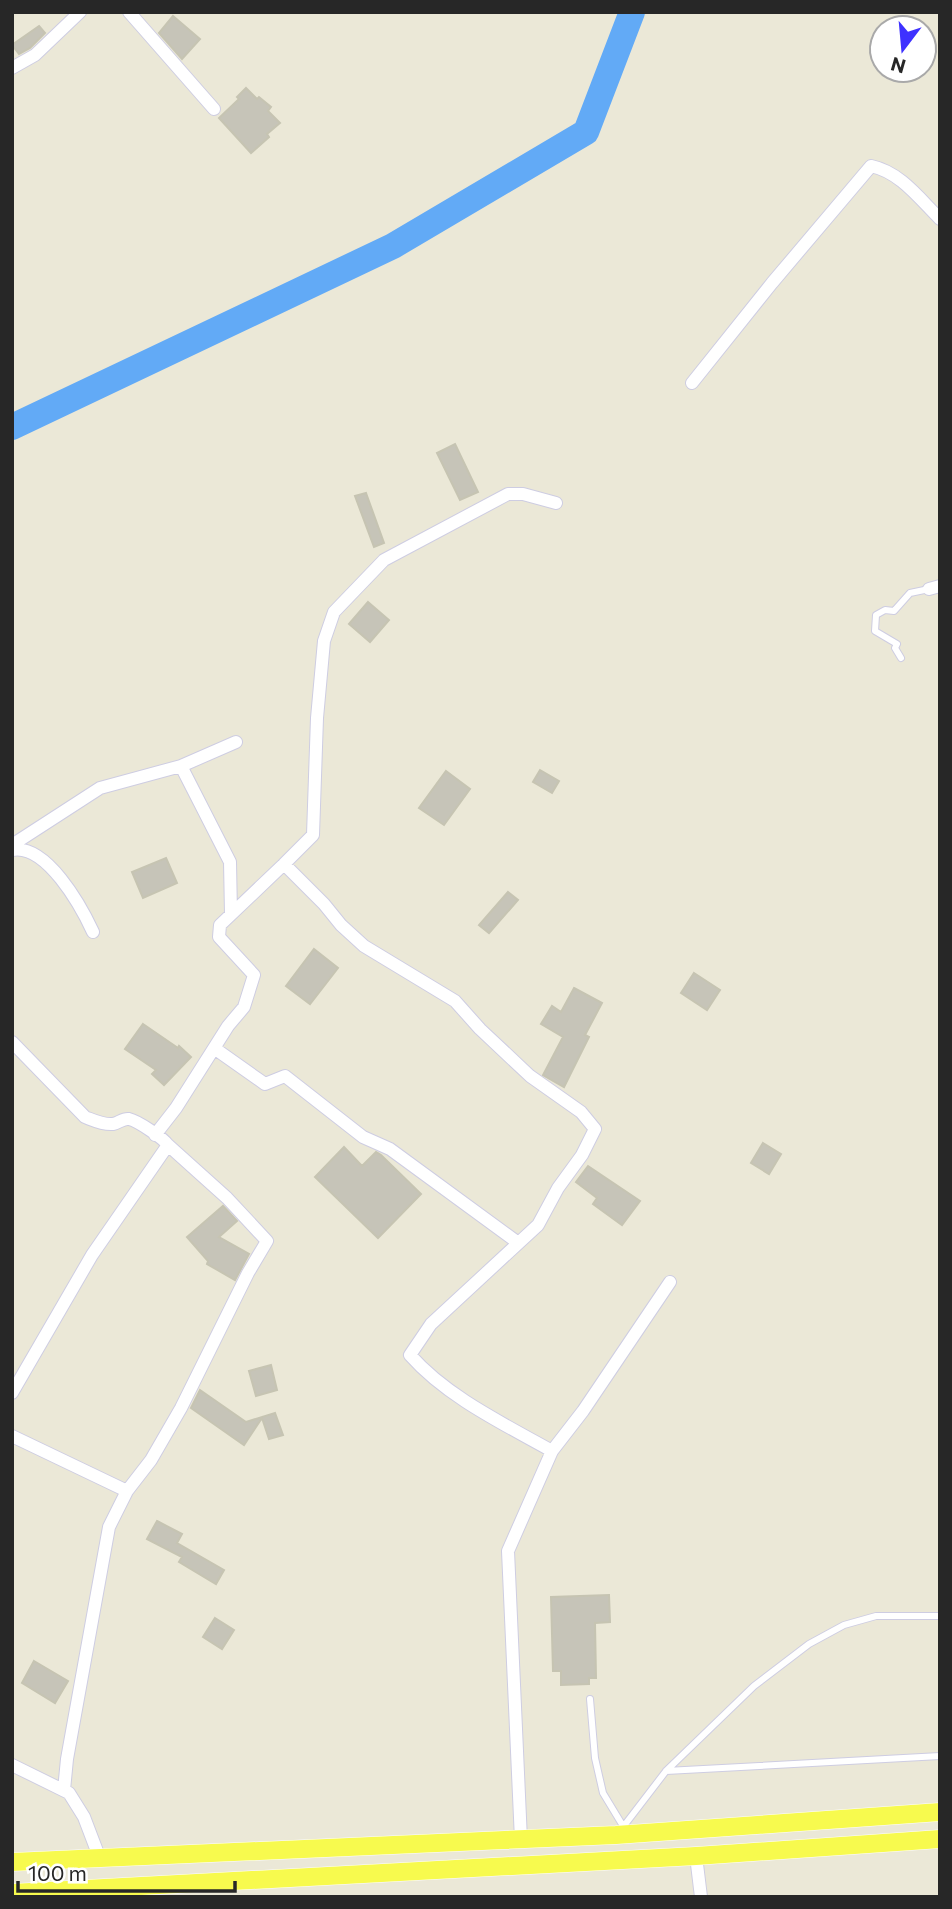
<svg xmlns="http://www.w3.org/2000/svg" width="952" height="1909" viewBox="0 0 952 1909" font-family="Commissioner,sans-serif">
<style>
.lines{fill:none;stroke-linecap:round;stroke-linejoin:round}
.river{stroke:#62aaf6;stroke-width:26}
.building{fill:#c6c4b8;stroke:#c6c4b2;stroke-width:2}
.lane-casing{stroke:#cecde2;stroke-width:8}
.street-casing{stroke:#cecde2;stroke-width:14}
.primary-casing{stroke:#fff;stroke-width:19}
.lane{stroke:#fff;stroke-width:6}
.street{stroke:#fff;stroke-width:12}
.primary{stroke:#f7fa4e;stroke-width:18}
</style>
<rect width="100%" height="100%" fill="#ebe8d7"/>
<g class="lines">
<path class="river" d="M12,427L393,246L586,132L632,12"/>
</g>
<path class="building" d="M173,16L200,39L182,59L159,33Z
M39,26L45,33L30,48L19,54L12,45Z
M246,88L257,99L259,97L271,107L268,111L280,123L267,134L269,137L251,153L219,118L239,99L237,97Z
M455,444L478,492L460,500L437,453Z
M366,493L384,543L374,547L355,496Z
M368,602L389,620L370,642L349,624Z
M540,770L559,781L552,793L533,782Z
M446,771L470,789L444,825L419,808Z
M166,858L177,883L143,898L132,872Z
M508,892L518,900L489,933L479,925Z
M314,949L338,968L310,1004L286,986Z
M694,973L720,990L707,1010L681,993Z
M574,988L602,1003L585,1035L589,1037L564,1087L543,1075L563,1037L541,1024L552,1006L561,1012Z
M143,1024L178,1048L179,1046L191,1057L164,1085L152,1074L156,1070L125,1049Z
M763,1143L781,1154L769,1174L751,1163Z
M344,1147L362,1166L376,1152L381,1155L421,1194L378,1238L315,1177Z
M588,1166L640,1201L622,1225L593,1204L597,1198L576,1182Z
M223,1206L237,1221L219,1237L249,1254L235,1280L207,1264L208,1261L187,1237Z
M271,1365L277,1390L256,1396L249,1371Z
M200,1390L246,1422L275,1413L283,1435L269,1439L262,1418L244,1445L191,1408Z
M157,1521L182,1534L177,1543L224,1570L216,1584L179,1562L182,1557L147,1539Z
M609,1595L610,1622L595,1623L596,1678H589V1684L561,1685V1671H553L551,1597Z
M215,1618L234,1630L222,1649L203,1637Z
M34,1661L68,1681L55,1703L22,1683Z"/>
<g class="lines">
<g class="lane-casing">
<path id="lane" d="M901,658L895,648L897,644L875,631L876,615L885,610L894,611L910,593L929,589
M590,1699L595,1758L603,1793L623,1826
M666,1771L940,1756
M620,1831L666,1771L754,1686L809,1644L844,1625L876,1616H940"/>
</g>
<g class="street-casing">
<path id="street" d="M129,12L214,109
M12,68L35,55L80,12
M692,383L772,283L871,166C900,172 919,198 940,219
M929,589L940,586
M181,766L230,862L231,914
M12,845L100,788L181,766L236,742
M12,850C46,843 81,906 93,932
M284,864L313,835L317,718L324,641L334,612L384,560L508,494H523L556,503
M12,1042L85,1117C93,1120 103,1125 113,1124C119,1123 123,1118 129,1119C138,1121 163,1138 168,1145L92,1255L12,1393
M214,1048L265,1084L285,1076L363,1137L390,1149L517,1242
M155,1135L176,1108L228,1026L244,1007L254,975L219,937L220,925L284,864L324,904L341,925L364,946L455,1001L480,1029L530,1076L581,1112L595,1129L582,1155L558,1188L538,1225L431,1324L410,1355C447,1397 504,1424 552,1451L508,1551L521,1840
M12,1436L127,1491
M552,1451L583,1411L670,1282
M12,1765L69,1793L84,1817L100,1859
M64,1790L67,1759L109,1527L127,1491L151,1460L181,1408L248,1273L267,1241L227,1198L168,1145
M696,1856L701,1897"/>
</g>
<g class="primary-casing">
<path id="primary" d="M12,1862L616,1835L940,1812
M12,1893L696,1856L940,1839"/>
</g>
<use href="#lane" class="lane"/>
<use href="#street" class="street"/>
<use href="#primary" class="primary"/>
</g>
<rect width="952" height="1909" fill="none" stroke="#272727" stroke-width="28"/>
<g transform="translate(903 49) rotate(196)"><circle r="33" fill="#ffffff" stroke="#a9a9a9" stroke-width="2"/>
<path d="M0-5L12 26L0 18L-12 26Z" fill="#3e31ff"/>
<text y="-10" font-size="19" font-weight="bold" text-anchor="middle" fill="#272727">N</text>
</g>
<path d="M18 1881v10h217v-10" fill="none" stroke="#272727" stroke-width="3.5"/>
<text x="28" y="1881" font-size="21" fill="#272727" stroke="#ffffff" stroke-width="5" paint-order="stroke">100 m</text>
</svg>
